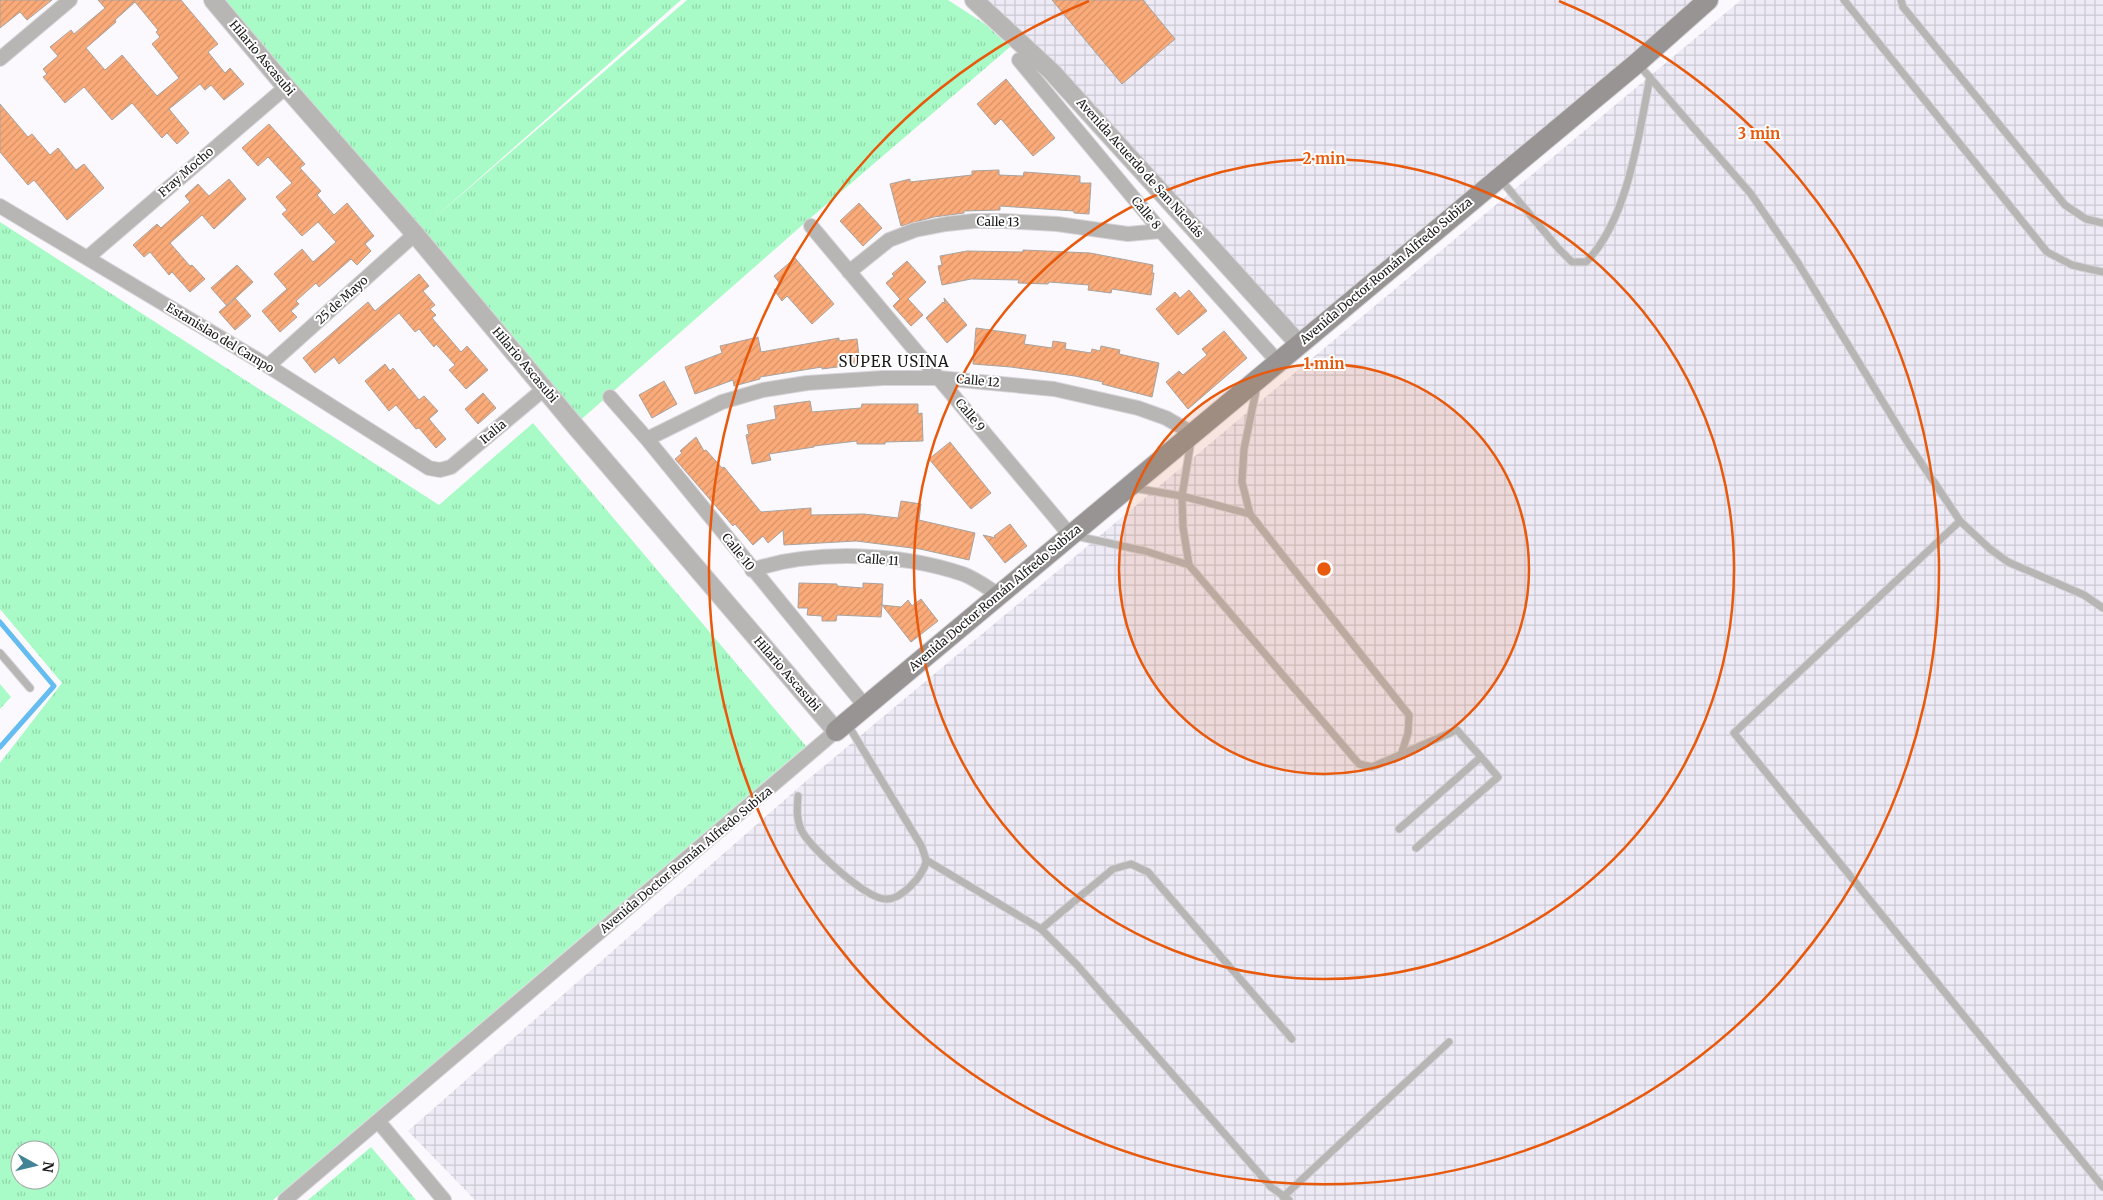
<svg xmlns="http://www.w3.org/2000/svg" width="2103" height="1200" viewBox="0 0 2103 1200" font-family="Merriweather,serif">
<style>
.industrial{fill:url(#industrial-grid)}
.grass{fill:url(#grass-tufts);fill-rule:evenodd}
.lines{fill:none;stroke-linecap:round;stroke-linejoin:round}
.stream{stroke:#64bcf1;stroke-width:5}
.building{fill:url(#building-hatch);stroke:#a7a3a1;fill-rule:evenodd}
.service-casing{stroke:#d7d5d9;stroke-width:9}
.minor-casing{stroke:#d7d5d9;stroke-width:16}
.tertiary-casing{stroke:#d7d5d9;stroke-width:20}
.secondary-casing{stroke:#d7d5d9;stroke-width:22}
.service{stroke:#b7b6b5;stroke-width:7}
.minor{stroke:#b7b6b5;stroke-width:14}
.tertiary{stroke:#b7b6b5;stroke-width:18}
.secondary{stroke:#979493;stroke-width:20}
.ring{fill:none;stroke:#e8590c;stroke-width:2.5}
.labels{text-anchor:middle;stroke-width:4;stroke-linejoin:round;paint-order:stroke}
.street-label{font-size:12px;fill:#181819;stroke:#fff}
.quarter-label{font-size:15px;letter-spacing:1px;fill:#181819;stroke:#fff}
.centre{fill:#e8590c;stroke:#fff;stroke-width:2.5}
.ring-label{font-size:15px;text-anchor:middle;font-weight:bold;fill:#e8590c;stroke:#fff;stroke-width:4;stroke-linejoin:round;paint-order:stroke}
</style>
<defs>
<pattern id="industrial-grid" width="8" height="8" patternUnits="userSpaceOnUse" patternTransform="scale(1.25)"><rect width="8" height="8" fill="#eeebf6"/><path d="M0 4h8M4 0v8" fill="none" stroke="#cbc9d2"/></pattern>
<pattern id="grass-tufts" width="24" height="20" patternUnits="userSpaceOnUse" patternTransform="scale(1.25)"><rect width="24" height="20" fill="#a8fac6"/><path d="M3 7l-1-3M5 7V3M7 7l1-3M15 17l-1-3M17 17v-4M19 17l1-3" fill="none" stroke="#90d6aa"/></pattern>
<pattern id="building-hatch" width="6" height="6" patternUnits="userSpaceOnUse" patternTransform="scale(1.25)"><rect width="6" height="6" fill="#faab79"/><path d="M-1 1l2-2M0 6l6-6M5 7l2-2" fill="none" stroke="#d69268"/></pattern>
</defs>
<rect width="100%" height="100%" fill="#fbf9fd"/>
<path class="industrial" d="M974,0H1708L1299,344Z
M1741,0H2103V1200H475L408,1131L805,782Z"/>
<path class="grass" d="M213,0H681L432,220L687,0H948L985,24L1010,47L807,221L576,424Z
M0,222L439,505L533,423L806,746L273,1200H0V763L62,683L0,609ZM20,1150H50V1180H20Z
M0,684L11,697L0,709Z
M371,1147L416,1200H308Z"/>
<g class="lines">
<path class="stream" d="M0,622L54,686L0,747"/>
</g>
<path class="building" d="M0,0H52L27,20L20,12L0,28Z
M98,0H181L218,44L208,52L225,73L230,68L244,84L224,100L211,85L205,90L200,84L169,109L189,133L177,144L167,133L162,138L132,103L112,120L84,87L65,103L43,77L47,74L43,69L58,56L50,47L71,30L74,34L105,8ZM135,2L158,30L156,32L160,37L152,44L179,78L157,96L122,55L105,70L86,48L116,22L115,20Z
M1052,0H1143L1175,39L1122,84Z
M1006,79L1055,138L1033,156L1001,119L995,125L977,104Z
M0,104L28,137L32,134L50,155L58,148L76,170L84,164L104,188L67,220L34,180L28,185L0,152Z
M269,124L305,164L300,168L321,191L317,195L334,215L347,203L374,236L365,244L371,251L357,265L351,259L319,287L316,283L296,301L299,304L291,311L297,317L280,332L262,311L287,289L274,274L302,249L313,262L336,242L318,222L302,236L282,214L287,210L276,197L292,183L268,157L258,166L242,148Z
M999,170V175L1023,176L1024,172L1080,176V183H1091L1089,214L1074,213V211L1000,206V210L964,211V213L934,217L901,226L890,184L910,179V182L972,175V171Z
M229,179L246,199L214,229L202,215L170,243L190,266L192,265L205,279L190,292L172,272L169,275L150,252L144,257L133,245L157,224L161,228L190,202L185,196L198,184L209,196Z
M859,203L882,228L863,246L840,221Z
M1023,250L1090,253L1153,265L1152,273H1154L1151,295L1112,289L1111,293L1088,290L1089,285L1049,282L1048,284L1018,283L1019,280L971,279L942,285L938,266L942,265L940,256L967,251L1023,252Z
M795,258L834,304L812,324L787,296L782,301L774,290L781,285L774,276Z
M907,261L926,282L908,299L923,315L911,326L893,306L900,299L886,283L894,276L892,274Z
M237,265L253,282L227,306L211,288Z
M419,274L429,286L423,291L435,305L430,309L436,315L432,318L461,352L467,346L488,370L466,389L449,370L455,365L436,344L434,347L419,329L415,332L399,313L339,364L334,357L315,373L303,358L368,302L375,311Z
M1189,290L1207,311L1178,335L1156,309L1175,292L1180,298Z
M235,298L251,316L235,330L219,312Z
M944,298L967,325L947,343L926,318L943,302L945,304Z
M976,328L1026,335L1024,344L1052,348L1053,341L1066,343L1065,349L1091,353L1092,349L1100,351L1101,346L1120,350L1119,354L1159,363L1152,397L1102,384L1103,382L1075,376L1011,367L973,364Z
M1224,331L1247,358L1188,409L1166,382L1179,371L1183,375L1207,355L1202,349Z
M758,337L761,352L839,338V341L857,339L860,364L822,369V367L760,377V379L734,386L733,380L695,394L685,367L722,353L720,346Z
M385,364L390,371L393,368L419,400L424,396L438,411L429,419L446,439L436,448L419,428L416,429L396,405L389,411L365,381Z
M664,381L677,404L652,418L639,395Z
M483,393L496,408L478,424L465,409Z
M810,401L812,412L861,408L862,404H918V414L922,413L923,441L885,442V444H857V441L814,446V447L769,454L771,460L752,464L746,435L749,434L747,425L776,419L774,406Z
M696,437L704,451L706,450L722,468L724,467L761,512L811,508V515L864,514L898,518L901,501L921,504L919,520L975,533L969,560L920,549L856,541L784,545L783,530L768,543L763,536L753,545L735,524L733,526L675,459L682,453L680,451Z
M950,442L991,493L971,509L929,459Z
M1010,524L1027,546L1005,563L983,535L996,538L994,536Z
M799,583L837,584V586L863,588V583L883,584L882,605L901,607L908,600L912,606L921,599L938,621L911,642L882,605L881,617L837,615L836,621H822V616L807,615L808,608H798Z"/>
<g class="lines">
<g class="service-casing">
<path id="service" d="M1844,0L2047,252L2072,265L2103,272
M1901,0L1903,7L2065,205L2086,219L2103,223
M1639,65L1751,194L1798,263L1908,443L1960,521L1990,549L2008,562L2084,595L2103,608
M1501,180L1558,248L1572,262H1586C1628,220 1639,134 1650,77
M1257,386L1244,449L1242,482L1250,514L1409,715L1408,733L1401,755
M1133,488L1182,496L1250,514
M1960,521L1734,733L2103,1187
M1076,536L1145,551L1189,565L1183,527L1182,496L1191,441
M1189,565L1359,764L1372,767L1457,730L1481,757L1399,829
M0,653L30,688
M798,796C797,808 796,822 803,833C813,850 866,899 886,899C901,900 923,876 926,862C926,857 923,852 922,847L848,725
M1416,848L1498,777L1481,757
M926,860L1041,929L1077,965L1271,1187L1289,1200
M1041,929L1113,869L1131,864L1148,872L1292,1039
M1283,1197L1449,1042"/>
</g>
<g class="minor-casing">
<path id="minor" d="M0,59L70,0
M1019,60L1161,231L1278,362
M0,206L268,366L429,468L440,470L451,467L544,389
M811,226L1070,535
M87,258L286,87
M849,272L889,240L915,230L946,224L974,221H1004L1057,224L1128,234L1161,231
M268,366L415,234
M610,397L647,439L865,706
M647,439L722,402L763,390L807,383L883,378H939L1054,389L1138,408L1166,418L1192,433
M752,570C815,549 900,553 963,574C976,579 988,588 999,595
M378,1121L444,1200
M285,1200L836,731"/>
</g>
<g class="tertiary-casing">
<path id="tertiary" d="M213,0L286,87L415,234L576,427L836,731
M974,0L1052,72L1299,344"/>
</g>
<g class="secondary-casing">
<path id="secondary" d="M836,731L1637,63L1708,0"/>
</g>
<use href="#service" class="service"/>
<use href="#minor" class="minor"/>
<use href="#tertiary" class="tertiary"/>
<use href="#secondary" class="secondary"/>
</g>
<circle cx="1324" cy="569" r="205" fill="#e8590c" fill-opacity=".12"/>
<g class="ring">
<circle cx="1324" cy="569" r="205"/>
<circle cx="1324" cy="569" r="410"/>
<path d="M1559 1A615 615 0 1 1 1089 1"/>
</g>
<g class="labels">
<g class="street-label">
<text transform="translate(262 58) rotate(50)" y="4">Hilario Ascasubi</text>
<text transform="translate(1140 168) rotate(48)" y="4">Avenida Acuerdo de San Nicolás</text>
<text transform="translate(186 172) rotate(-41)" y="4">Fray Mocho</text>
<text transform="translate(1146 213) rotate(50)" y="4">Calle 8</text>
<text transform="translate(998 222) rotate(1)" y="4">Calle 13</text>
<text transform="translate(1386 271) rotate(-40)" y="4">Avenida Doctor Román Alfredo Subiza</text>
<text transform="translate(342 300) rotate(-42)" y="4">25 de Mayo</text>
<text transform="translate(220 338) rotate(31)" y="4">Estanislao del Campo</text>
<text transform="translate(525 365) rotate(50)" y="4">Hilario Ascasubi</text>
<text transform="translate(978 381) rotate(5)" y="4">Calle 12</text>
<text transform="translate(970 415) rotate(50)" y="4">Calle 9</text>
<text transform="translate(493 432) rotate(-40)" y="4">Italia</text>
<text transform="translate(738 552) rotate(51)" y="4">Calle 10</text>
<text transform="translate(878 560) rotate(4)" y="4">Calle 11</text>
<text transform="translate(995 598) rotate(-40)" y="4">Avenida Doctor Román Alfredo Subiza</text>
<text transform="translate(787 674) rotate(49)" y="4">Hilario Ascasubi</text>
<text transform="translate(686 860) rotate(-40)" y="4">Avenida Doctor Román Alfredo Subiza</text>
</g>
<g class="quarter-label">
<text x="894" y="367">SUPER USINA</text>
</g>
</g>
<circle cx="1324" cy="569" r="8" class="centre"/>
<g class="ring-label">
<text x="1759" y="139">3 min</text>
<text x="1324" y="164">2 min</text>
<text x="1324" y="369">1 min</text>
</g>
<g transform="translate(35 1165) rotate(98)"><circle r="24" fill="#ffffff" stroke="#a3a3a3"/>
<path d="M0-4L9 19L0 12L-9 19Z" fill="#428395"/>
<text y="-8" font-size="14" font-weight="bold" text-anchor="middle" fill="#181819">N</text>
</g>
</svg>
